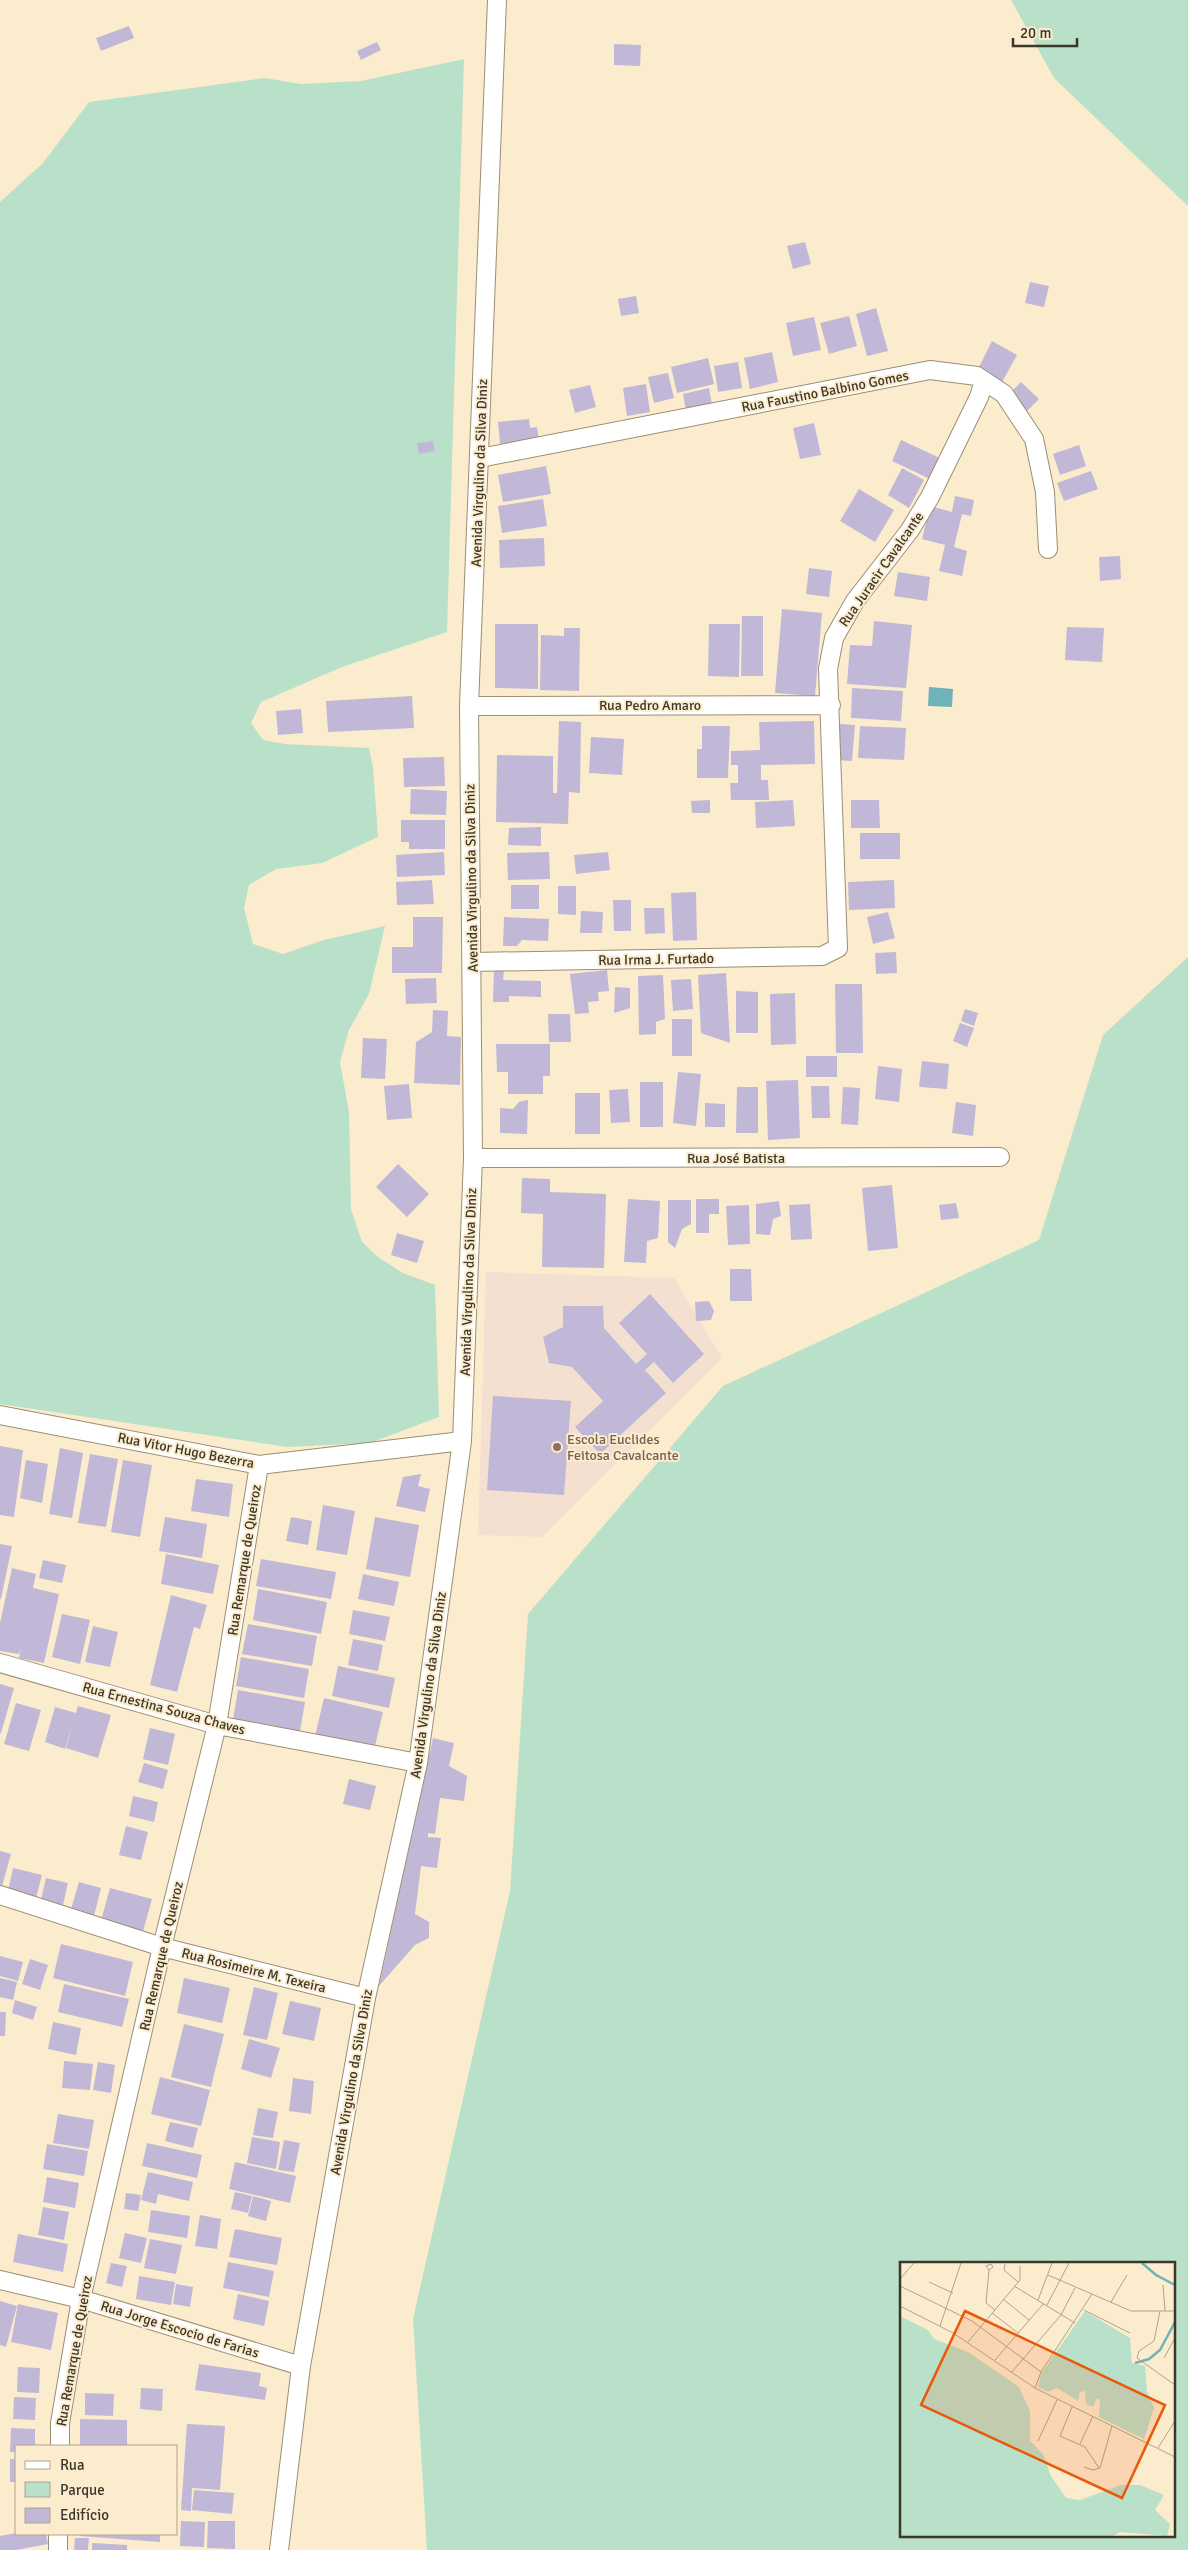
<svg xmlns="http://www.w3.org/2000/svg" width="1188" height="2550" viewBox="0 0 1188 2550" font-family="Signika,sans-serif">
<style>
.education{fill:#f4e0d1}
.green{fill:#b9e1c9;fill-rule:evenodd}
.water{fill:#6fb3b9}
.building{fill:#c0b8d6}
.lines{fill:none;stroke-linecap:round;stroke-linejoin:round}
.minor-casing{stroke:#9c8e72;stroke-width:20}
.minor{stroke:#fff;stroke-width:18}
.education-dot{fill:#8d6e63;stroke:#fcecce;stroke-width:2}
.labels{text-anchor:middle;stroke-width:4;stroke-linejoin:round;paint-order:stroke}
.street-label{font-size:14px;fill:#3d362b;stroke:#fcecce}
.education-label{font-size:14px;fill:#785e54;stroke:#fcecce;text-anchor:start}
.inset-river{fill:none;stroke:#6fb3b9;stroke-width:2.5}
.inset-road{fill:none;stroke:#b0a38d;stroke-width:1}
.view{fill:#e8590c;fill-opacity:0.15;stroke:#e8590c;stroke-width:2.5}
.inset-edge{fill:none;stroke:#3d362b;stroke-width:2.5}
</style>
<rect width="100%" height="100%" fill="#fcecce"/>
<path class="education" d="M486,1272L674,1278L722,1358L542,1537L478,1535Z"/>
<path class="green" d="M1011,0H1188V206L1054,78Z
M464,59L447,632L342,667L261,702L251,723L263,740L285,744L369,748L373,767L378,837L322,863L276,869L249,885L244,908L253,944L283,954L324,940L385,926L369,994L349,1030L340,1062L349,1112L351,1209L362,1242L378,1257L403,1273L435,1285L439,1417L370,1443L287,1447L0,1404V202L43,163L89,102L265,78L301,84L361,81Z
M1188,957V2550H427L413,2319L510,1891L528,1614L723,1386L1039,1240L1103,1035ZM902,2264H1174V2536H902Z"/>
<path class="water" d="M929,687L953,689L952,707L928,706Z"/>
<path class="building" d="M129,26L134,38L101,51L96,38Z
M377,42L381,50L361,60L357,51Z
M614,44L641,45L640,66L614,65Z
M805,242L811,264L793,269L787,246Z
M1030,282L1049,286L1044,307L1025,303Z
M636,296L639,313L621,316L618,299Z
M876,308L888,351L867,356L856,314Z
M849,316L857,346L829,354L820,323Z
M814,317L821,350L793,356L786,323Z
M992,341L1017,355L1002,382L978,369Z
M772,352L778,382L750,389L744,358Z
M708,358L714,384L677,393L671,367Z
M738,362L742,388L718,392L714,366Z
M668,373L674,398L654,403L648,377Z
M1021,382L1039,399L1027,411L1009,394Z
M646,384L650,412L627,416L623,388Z
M590,385L596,407L575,413L569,390Z
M709,388L712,405L686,411L683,394Z
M529,419L530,428L537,427L539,440L500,444L498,422Z
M814,423L821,455L800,459L793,428Z
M901,440L942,459L932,480L892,461Z
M433,441L435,451L419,454L417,443Z
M1079,445L1086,466L1060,475L1053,454Z
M546,466L551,494L503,502L498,475Z
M902,468L924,480L909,508L888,495Z
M1091,471L1098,489L1064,501L1057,483Z
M859,489L894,510L875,542L840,521Z
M955,496L974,500L971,516L962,514L954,547L967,551L962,576L939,571L945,545L922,539L930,506L952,512Z
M543,499L547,526L502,533L498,506Z
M544,538L545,566L500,568L499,540Z
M1120,556L1121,579L1100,581L1099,557Z
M809,568L832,571L829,597L806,594Z
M898,572L930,577L927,601L894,596Z
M782,609L822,613L815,696L775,693Z
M742,616H763V676H741Z
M874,621L912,625L906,688L847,684L850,645L872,646Z
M495,624H538V689L495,688Z
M709,624H740L739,677L708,676Z
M1067,627L1104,628L1102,662L1065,660Z
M564,628H580L579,691L540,690L541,635L564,636Z
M852,688L903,691L901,721L851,718Z
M412,696L414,728L328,732L326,701Z
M301,709L303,733L278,735L276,711Z
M559,721L581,722L580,793L569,792L568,824L496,822L497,755L553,756V793H557Z
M814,721L815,764L761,765V780H768L769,800H731L730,783H738V765H731V751L760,750L759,722Z
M840,724L855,725L852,761L836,760Z
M702,726H730L728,778H697V749H717H702Z
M860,726L906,728L904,760L858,758Z
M591,737L624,739L622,775L589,773Z
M444,757L445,786L404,787L403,758Z
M411,789L447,791L446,815L410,814Z
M710,800V813H692L691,801Z
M793,800L795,826L756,828L755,802Z
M851,800H879L880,828H851Z
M401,820H445V849H409V842H401Z
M541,827V846L508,845L509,828Z
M860,833H900V859H860Z
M444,852L445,875L397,877L396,855Z
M549,852L550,879L508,880L507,853Z
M608,852L610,870L576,874L574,855Z
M432,880L434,904L397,905L396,882Z
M894,880L895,908L849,910L848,882Z
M511,885H539V909H511Z
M558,886H576V915L558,914Z
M696,892L697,940L673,941L671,893Z
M613,900H631V931H614Z
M644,908H664L665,933L645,934Z
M581,911L603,912L602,933H580Z
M888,912L895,938L873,944L867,917Z
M413,917H443L442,973H392V947H413Z
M504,917L549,919L548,941L522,940L517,946H503Z
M896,952L897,973L876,974L875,953Z
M494,969L504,970L503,980L541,981V997L509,996V1002H493Z
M607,970L609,991L598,992L599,1001L588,1002L589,1013L575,1014L570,974Z
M726,973L730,1043L701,1033L698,975Z
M663,975L665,1019L656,1022V1034L639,1035L638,976Z
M436,978L437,1003L406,1004L405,979Z
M691,979L693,1009L673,1011L671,980Z
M835,984H862L863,1053H836Z
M615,987L630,988V1008L614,1013Z
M736,991L758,992V1033H736Z
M795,993L796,1044L771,1045L770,994Z
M965,1009L978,1013L974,1026L961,1021Z
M433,1010L448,1011L447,1036L461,1037L460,1085L414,1083L416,1042L432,1032Z
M548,1014H570L571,1042H549Z
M672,1019H692V1056H672Z
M960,1023L974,1028L967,1047L953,1041Z
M363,1038L387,1039L385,1079L361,1078Z
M496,1044H550V1076H543V1094H508V1072H497Z
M806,1056H837V1077H806Z
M922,1061L949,1064L947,1089L919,1087Z
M878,1066L902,1069L899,1102L875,1099Z
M678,1072L701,1074L696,1126L673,1123Z
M798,1080L800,1138L768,1140L766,1081Z
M640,1082H663V1127H640Z
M409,1084L412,1118L387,1120L384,1086Z
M811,1086H829L830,1118H812Z
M737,1087H758V1133H736Z
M843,1087L860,1088L858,1125L841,1124Z
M628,1089L630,1122L611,1123L609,1090Z
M575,1093H600V1134H575Z
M528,1100L527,1134L500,1133V1108L513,1109L519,1102Z
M956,1102L976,1105L973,1136L952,1133Z
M705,1103L725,1104V1127H705Z
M398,1164L429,1194L407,1217L376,1187Z
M522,1178L550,1179V1192L606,1194L604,1268L542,1267L543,1214L521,1213Z
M892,1185L898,1248L868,1251L862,1188Z
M628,1199L660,1201L658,1238L647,1241L646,1263L624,1262Z
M696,1199H719V1214H709V1233H696Z
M668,1200H691V1224L682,1229L675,1248L668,1242Z
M779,1201L781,1216L773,1219L770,1235L756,1234V1204Z
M956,1203L959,1218L941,1220L939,1205Z
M810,1204L812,1239L791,1240L789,1205Z
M749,1205L750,1244L728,1245L726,1206Z
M397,1233L424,1241L417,1263L391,1255Z
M730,1269H751L752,1301H730Z
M650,1294L704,1354L673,1383L654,1362L645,1370L666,1393L600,1454L575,1427L603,1401L572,1367L549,1363L543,1337L563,1327V1306H603L604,1328L636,1364L647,1354L619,1323Z
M709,1301L714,1311L711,1320L696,1321L695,1302Z
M493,1396L571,1401L564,1495L487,1490Z
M0,1446L23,1450L14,1517L0,1515Z
M60,1448L83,1453L72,1518L49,1514Z
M90,1454L118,1459L106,1527L78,1523Z
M26,1460L48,1464L42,1503L20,1498Z
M123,1460L152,1465L140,1537L111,1532Z
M421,1474L418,1486L430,1489L425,1512L396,1506L403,1477Z
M196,1479L233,1484L229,1517L191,1511Z
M323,1505L355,1511L347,1555L316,1550Z
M165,1517L207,1524L202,1558L159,1551Z
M291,1517L312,1521L308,1545L286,1541Z
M375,1517L419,1525L410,1577L366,1569Z
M0,1544L12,1546L1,1599H0Z
M166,1554L219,1565L213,1594L161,1584Z
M261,1559L336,1572L331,1599L256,1586Z
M43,1560L66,1565L62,1583L39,1578Z
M12,1568L36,1574L33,1588L59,1594L44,1663L19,1658L21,1648L19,1654L0,1651V1623Z
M363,1574L399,1582L394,1606L358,1599Z
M258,1589L327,1602L321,1634L253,1620Z
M171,1595L207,1605L200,1629L194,1627L177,1692L150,1685Z
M353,1610L390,1617L385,1641L349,1634Z
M62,1614L90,1620L80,1664L52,1657Z
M248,1624L317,1636L312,1666L242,1654Z
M93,1626L118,1632L110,1667L85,1662Z
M353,1639L383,1645L378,1671L348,1665Z
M241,1657L309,1669L304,1698L236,1686Z
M338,1666L395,1678L389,1708L332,1696Z
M0,1684L14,1688L1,1733H0Z
M238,1690L305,1702L299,1737L232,1725Z
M324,1698L383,1712L374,1750L315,1736Z
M16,1703L41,1710L29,1751L4,1744Z
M78,1706L111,1715L98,1758L66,1748L73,1722L65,1749L45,1742L55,1707L76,1713Z
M150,1728L175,1734L168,1765L143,1759Z
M433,1738L454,1743L449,1766L467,1776L464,1801L440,1798L435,1834L428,1833V1837L441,1838L437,1868L421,1866L415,1914L429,1922V1938L415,1945L379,1986Z
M144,1763L168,1770L163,1789L138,1782Z
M349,1779L376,1786L370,1810L343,1804Z
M133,1796L158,1802L154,1822L129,1816Z
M126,1826L148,1832L141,1860L119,1855Z
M0,1851L11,1854L2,1886L0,1885Z
M13,1868L42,1875L36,1898L8,1891Z
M46,1878L68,1883L63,1905L41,1900Z
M79,1882L101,1888L94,1916L71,1909Z
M110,1888L152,1899L142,1935L100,1924Z
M61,1944L133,1962L125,1996L53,1978Z
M0,1956L23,1962L18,1981L0,1976Z
M30,1959L48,1965L40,1990L22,1984Z
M0,1978L17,1982L13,2000L0,1997Z
M184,1978L230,1988L222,2023L177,2013Z
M64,1984L129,1999L122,2027L58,2012Z
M254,1987L278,1993L267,2040L243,2035Z
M15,2000L37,2007L33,2020L12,2013Z
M290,2001L321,2008L314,2041L282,2034Z
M0,2012H6L5,2036H0Z
M53,2022L81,2028L76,2055L48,2049Z
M184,2024L224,2034L211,2087L171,2077Z
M249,2039L280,2048L271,2078L241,2069Z
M64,2061L93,2064L90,2090L62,2088Z
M98,2062L115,2065L111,2093L93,2090Z
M160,2077L210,2090L201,2126L151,2114Z
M293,2078L314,2081L311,2114L289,2111Z
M258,2108L278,2112L273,2138L253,2135Z
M58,2114L94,2120L89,2149L53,2143Z
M170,2122L198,2128L193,2148L165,2141Z
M252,2137L280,2142L276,2169L247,2163Z
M284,2140L300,2143L294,2172L278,2170Z
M147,2143L202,2155L197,2178L142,2166Z
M47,2144L88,2151L84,2176L43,2169Z
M235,2162L296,2176L290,2203L229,2189Z
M148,2172L193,2182L189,2201L158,2194L156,2204L141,2200Z
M47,2177L79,2183L75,2208L43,2202Z
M235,2192L252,2196L248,2213L231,2209Z
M126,2193L141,2195L138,2211L124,2209Z
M253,2196L271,2201L266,2221L248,2216Z
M43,2207L69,2212L64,2240L38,2235Z
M151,2210L190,2216L187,2238L148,2232Z
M200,2215L221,2219L217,2249L195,2246Z
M235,2229L282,2238L277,2265L229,2257Z
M125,2233L147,2238L141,2263L119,2258Z
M18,2234L68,2244L63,2272L13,2262Z
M150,2239L182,2245L176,2274L144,2268Z
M228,2262L274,2271L269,2297L223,2288Z
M111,2263L127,2266L122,2287L106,2283Z
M139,2276L175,2282L171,2305L136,2299Z
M176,2284L193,2287L190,2307L173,2304Z
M238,2294L269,2301L264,2326L233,2319Z
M0,2301L17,2306L6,2347L0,2345Z
M18,2304L58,2313L51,2350L11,2342Z
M199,2364L261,2373L259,2386L267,2388L265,2400L195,2390Z
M18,2367L40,2368L39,2393L17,2392Z
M141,2388L163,2389L162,2411L140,2409Z
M85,2393L114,2394L113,2416L85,2415Z
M14,2397L36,2398L35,2420L13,2419Z
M80,2419L127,2420V2446H80Z
M187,2424L225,2426L220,2490L192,2488L191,2511L181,2510Z
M11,2428L35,2429V2446H16V2452H10Z
M10,2459H16V2482H10Z
M194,2490L234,2493L232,2514L192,2510Z
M181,2521L205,2522L204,2547L180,2546Z
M208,2521H235V2549L207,2548Z
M16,2533L46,2534L48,2544L16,2550H0V2536Z
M79,2534H160V2542L79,2536Z
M75,2538H89L88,2550H74Z
M92,2543L127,2545V2550H92Z"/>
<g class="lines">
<g class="minor-casing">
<path id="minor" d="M480,458L930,370L977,376L1004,394L1034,439L1045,492L1048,549
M469,706L831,705
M472,962L822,956L838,948L828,669L834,638L855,601L910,530L930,497L979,397L984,381
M473,1158L1000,1157
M0,1415L259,1465L462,1441
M0,1663L217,1725L418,1763
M0,1895L162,1947L366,1998
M0,2280L81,2299L301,2366
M60,2446V2423L81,2299L162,1947L217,1725L259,1465
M58,2550V2534
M279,2550L301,2366L366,1998L418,1763L462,1441L473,1158L469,706L497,0"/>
</g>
<use href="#minor" class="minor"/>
</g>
<circle class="education-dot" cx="557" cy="1447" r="5"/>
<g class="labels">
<g class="street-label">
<text transform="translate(825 391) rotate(-11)" y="5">Rua Faustino Balbino Gomes</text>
<text transform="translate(479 473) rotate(-88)" y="5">Avenida Virgulino da Silva Diniz</text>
<text transform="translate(881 569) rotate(-55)" y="5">Rua Juracir Cavalcante</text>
<text x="650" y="710">Rua Pedro Amaro</text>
<text transform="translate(471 878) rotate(-91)" y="5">Avenida Virgulino da Silva Diniz</text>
<text transform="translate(656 959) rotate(-1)" y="5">Rua Irma J. Furtado</text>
<text x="736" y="1163">Rua José Batista</text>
<text transform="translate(468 1282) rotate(-88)" y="5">Avenida Virgulino da Silva Diniz</text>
<text transform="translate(186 1450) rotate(11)" y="5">Rua Vitor Hugo Bezerra</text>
<text transform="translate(244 1560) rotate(-81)" y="5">Rua Remarque de Queiroz</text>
<text transform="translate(428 1685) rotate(-82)" y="5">Avenida Virgulino da Silva Diniz</text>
<text transform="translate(164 1708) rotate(15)" y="5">Rua Ernestina Souza Chaves</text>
<text transform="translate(161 1956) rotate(-77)" y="5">Rua Remarque de Queiroz</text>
<text transform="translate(254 1970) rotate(14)" y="5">Rua Rosimeire M. Texeira</text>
<text transform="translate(351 2082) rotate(-80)" y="5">Avenida Virgulino da Silva Diniz</text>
<text transform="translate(180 2329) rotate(17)" y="5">Rua Jorge Escocio de Farias</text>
<text transform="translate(74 2351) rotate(-80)" y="5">Rua Remarque de Queiroz</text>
</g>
<g class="education-label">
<text x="567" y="1444">Escola Euclides<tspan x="567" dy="16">Feitosa Cavalcante</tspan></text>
</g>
</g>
<g transform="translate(900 2262)">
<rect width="275" height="275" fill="#fcecce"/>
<path d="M185,49L230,76L232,101L245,104L247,129L254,146L244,177L199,155L200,138L197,136L193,145L186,142L185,129L180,130L178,139L157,126L148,130L138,125L141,112ZM0,54L28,68L34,77L68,90L119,125L130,149V179L143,192L151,214L166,236L180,238L221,223H240L264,233L255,248L270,262L267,274L220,270L213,274H0Z" fill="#b9e1c9"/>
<path class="inset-river" d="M242,1L256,13L275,23M235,101L249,97L260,88L275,60"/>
<path class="inset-road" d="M105,2L104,8L118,20M89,8L93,5L91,2L86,4L89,8L86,41L95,48M148,13L231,49H275M0,17L14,1M29,20L53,31M263,23L265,49M0,24L72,59L141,110M114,24L175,61M103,37L129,58M138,38L152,1M211,40L227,13M147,43L169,1M0,44L53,71L135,126L275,195M184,48L230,71M260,49L254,79L239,89L237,96L275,123M92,51L118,71M40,64L61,1M68,80L120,18V4M264,96L275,76M95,98L144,41M111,111L161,53L175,26M135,126L141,110L192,32M172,145L160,174L185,185L199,206M138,179L157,138M180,182L193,154M258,186L275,159M184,205L193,208L200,206L212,164"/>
<path class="view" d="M65,49L265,143L222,236L21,143Z"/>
<rect width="275" height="275" class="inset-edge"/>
</g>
<rect x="15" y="2445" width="162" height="90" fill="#fcecce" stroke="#b0a38d"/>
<rect x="25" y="2461" width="25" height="8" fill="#ffffff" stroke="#b0a38d"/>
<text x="60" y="2470" font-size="15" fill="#3d362b">Rua</text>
<rect x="25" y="2482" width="25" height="15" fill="#b9e1c9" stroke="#b0a38d"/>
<text x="60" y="2495" font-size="15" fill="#3d362b">Parque</text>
<rect x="25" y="2508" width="25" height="15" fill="#c0b8d6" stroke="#b0a38d"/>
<text x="60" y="2520" font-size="15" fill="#3d362b">Edifício</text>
<path d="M1013 38v8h64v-8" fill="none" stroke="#3d362b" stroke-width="2.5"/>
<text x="1020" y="38" font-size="15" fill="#3d362b" stroke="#fcecce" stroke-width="4" paint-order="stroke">20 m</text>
</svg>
